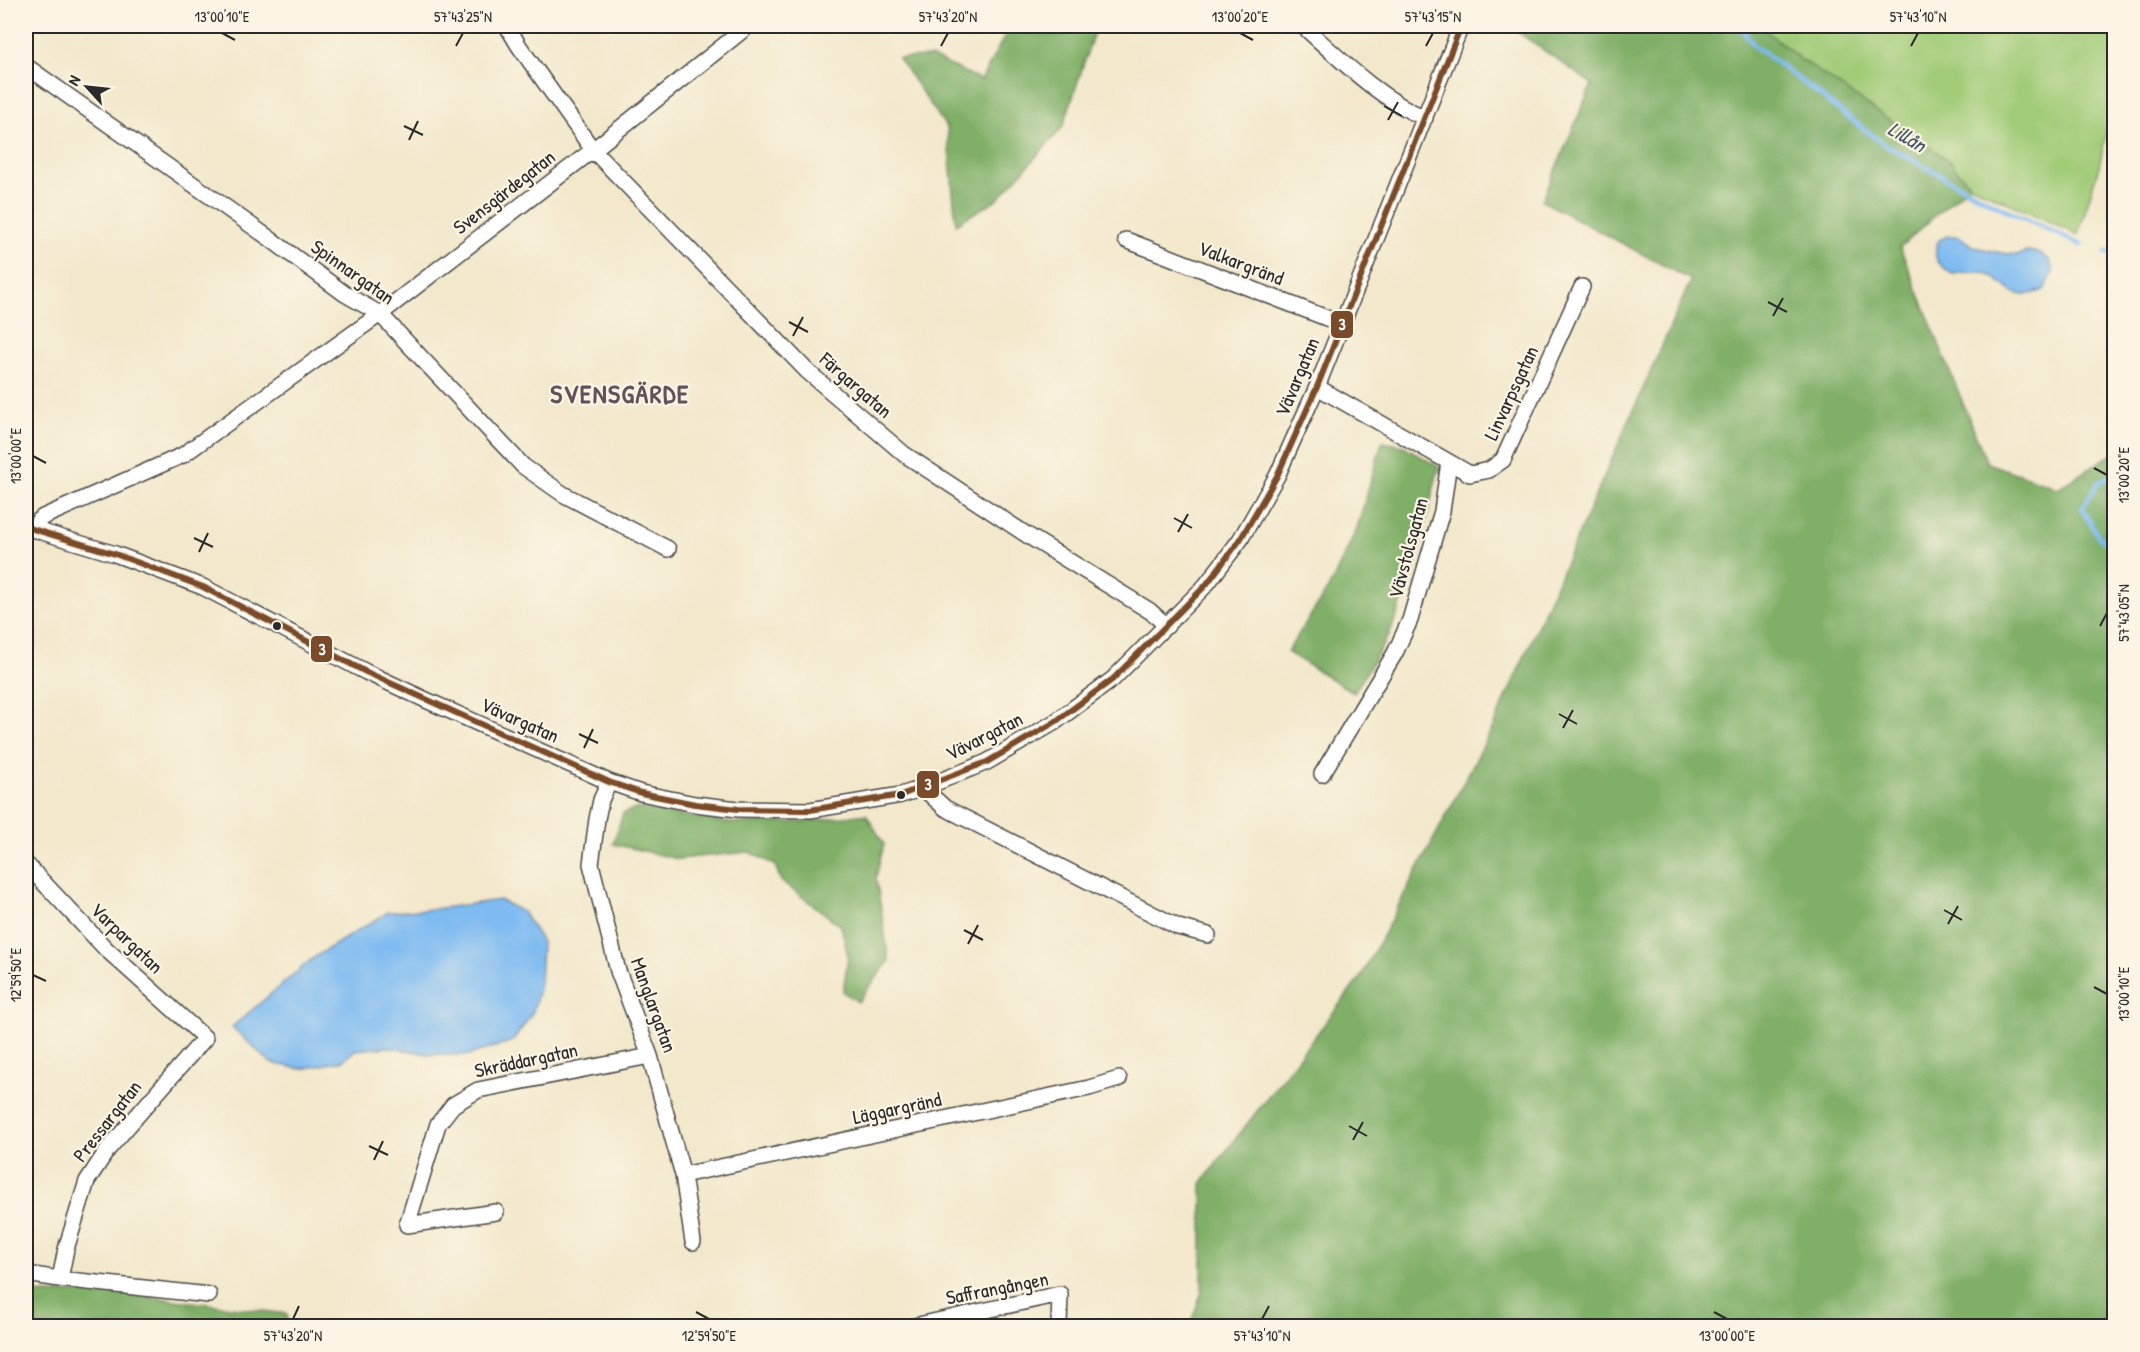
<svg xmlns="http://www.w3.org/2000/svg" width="2140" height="1352" viewBox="0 0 2140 1352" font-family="'Patrick Hand',sans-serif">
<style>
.green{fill:#a1cb77;stroke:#667b51;stroke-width:1.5}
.forest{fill:#80af68;stroke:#566d4a;stroke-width:1.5}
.water{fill:#7fbbf1;stroke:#55738e;stroke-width:1.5}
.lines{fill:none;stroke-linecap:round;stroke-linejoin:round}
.stream{stroke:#7fbbf1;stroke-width:5}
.minor-casing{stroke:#494743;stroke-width:18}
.minor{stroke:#fff;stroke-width:15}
.bus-1-casing{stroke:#fcf5e5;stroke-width:10}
.bus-1{stroke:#7a4b2a;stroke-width:6}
.ticks{fill:none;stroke:#2b2b2b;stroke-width:2}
.bus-dot{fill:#2b2b2b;stroke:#fcf5e5;stroke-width:2}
.labels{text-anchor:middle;stroke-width:4.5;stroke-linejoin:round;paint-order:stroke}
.street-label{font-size:20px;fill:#2b2b2b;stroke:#fcf5e5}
.water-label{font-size:21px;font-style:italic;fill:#445666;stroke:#fcf5e5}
.district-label{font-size:26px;font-weight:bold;letter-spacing:1.5px;fill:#64525a;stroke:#fcf5e5}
.line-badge{stroke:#fcf5e5;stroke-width:2}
.badge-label{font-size:16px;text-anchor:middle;font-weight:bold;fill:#fff}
.neatline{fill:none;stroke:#2b2b2b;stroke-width:2}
.ticks-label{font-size:15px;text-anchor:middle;fill:#2b2b2b}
</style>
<rect width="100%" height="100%" fill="#fcf5e5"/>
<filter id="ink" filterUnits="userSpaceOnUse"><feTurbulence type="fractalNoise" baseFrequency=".0167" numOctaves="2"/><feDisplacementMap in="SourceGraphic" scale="12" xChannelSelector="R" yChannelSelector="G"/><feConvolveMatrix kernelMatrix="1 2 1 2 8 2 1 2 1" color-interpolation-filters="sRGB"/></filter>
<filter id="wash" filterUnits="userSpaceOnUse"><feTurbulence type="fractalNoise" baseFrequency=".008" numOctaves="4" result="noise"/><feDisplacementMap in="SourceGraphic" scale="24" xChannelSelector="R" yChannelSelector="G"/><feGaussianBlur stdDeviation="1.35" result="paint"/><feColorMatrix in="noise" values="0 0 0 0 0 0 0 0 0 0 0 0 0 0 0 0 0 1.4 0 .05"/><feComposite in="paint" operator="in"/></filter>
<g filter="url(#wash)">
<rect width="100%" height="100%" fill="#f3e8cc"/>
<path class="green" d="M1760,26H2114V99L2099,166L2078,235L1970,185L1948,160L1799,58Z"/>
<path class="forest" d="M1010,26H1096L1063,127L998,199L956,224L947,128L898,58L932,57L981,80Z
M1509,26H1760L1799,58L1948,160L1970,185L1900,247L1987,463L2058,488L2114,453V1326H1190L1202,1291V1182L1360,978L1493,727L1691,280L1542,201L1592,84Z
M1382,442L1404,446L1439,467L1412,576L1389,635L1354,693L1287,652L1331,584L1357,528Z
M639,808L729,823L805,822L866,814L884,844L876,877L889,961L858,1002L843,992L848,956L841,926L781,881L775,865L749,852L678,859L613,844L623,813Z
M103,1291L287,1314L288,1326H26L27,1294Z"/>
<path class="water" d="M1948,236H1959L1974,247L2002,253L2018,255L2029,251L2040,253L2050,261L2053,273L2044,290C2007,304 2012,284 1985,273C1976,270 1962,273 1952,274C1937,263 1931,258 1939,240Z
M500,900L523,912L542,942L540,985L533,1012L513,1041L469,1055L428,1054L388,1047L355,1050L342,1061L302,1069L271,1063L232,1027L313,958L388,912L435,909Z"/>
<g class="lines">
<path class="stream" d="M1739,26L1754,45L1885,145L1994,204L2081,245
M2106,252L2114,253
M2114,474L2097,484L2082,509L2098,536L2114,551"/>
</g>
</g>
<g filter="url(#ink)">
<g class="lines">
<g class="minor-casing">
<path id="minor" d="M507,26L519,46L593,150L807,371L904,454L1027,535L1150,611L1167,626
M1303,26C1341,60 1378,98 1425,118
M26,66L269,238L345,294L380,314L523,466L563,494L668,549
M1126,240L1342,324
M1317,387L1449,462L1442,511L1410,620L1395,653L1322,774
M1449,462L1470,474L1489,470L1503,460L1582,287
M26,527L115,554L203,587L366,672L426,700L609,782L641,793L695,804L738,809L810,810L901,795L923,788L987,762L1055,722L1113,679L1206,585L1240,540L1277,476L1317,387L1461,26
M35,530L38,521L43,517L183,455L380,314L593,150L748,26
M609,782L601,800L597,819L591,864L618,971L650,1056L683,1175L693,1242
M923,788L945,808L1178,927L1208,935
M26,864L106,949L205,1038L108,1149L87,1181L66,1249L60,1279L26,1274
M683,1175L1089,1088L1119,1079
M496,1212L407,1225L438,1124L453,1105L478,1090L650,1056
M60,1279L209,1295
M914,1326L1060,1294L1059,1326"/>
</g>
<use href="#minor" class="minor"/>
<g class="bus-1-casing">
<path id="bus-1" d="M26,527L115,554L203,587L366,672L609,782L641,793L695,804L738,809L810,810L901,795L987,762L1055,722L1113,679L1206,585L1240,540L1277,476L1317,387L1461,26"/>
</g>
<use href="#bus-1" class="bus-1"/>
</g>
</g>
<path class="ticks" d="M222,33L235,40M1240,33L1253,40M456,46L463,33M941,46L948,33M1426,46L1433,33M1911,46L1918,33M1384,106L1402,116M1388,120L1398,102M404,126L423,135M409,140L418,121M1768,302L1787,312M1773,316L1783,298M789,322L808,332M793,336L803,317M33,456L46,463M2094,468L2107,475M1174,518L1192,528M1178,532L1188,514M194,538L213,547M199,552L208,533M2100,626L2107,613M1559,714L1577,724M1563,728L1573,710M579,734L598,743M584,748L593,729M1944,910L1962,920M1948,924L1958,906M964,930L983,940M968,944L978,925M33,975L46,981M2094,987L2107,994M1349,1126L1367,1136M1353,1140L1363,1122M369,1146L388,1155M374,1160L383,1141M696,1312L709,1319M1714,1312L1727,1319M293,1319L299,1306M1262,1319L1269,1306"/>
<g class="bus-dot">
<circle cx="277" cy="626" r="5"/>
<circle cx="901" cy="795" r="5"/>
</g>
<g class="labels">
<g class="street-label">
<text transform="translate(504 192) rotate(-38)" y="7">Svensgärdegatan</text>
<text transform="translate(1241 263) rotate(21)" y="7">Valkargränd</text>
<text transform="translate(353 272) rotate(35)" y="7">Spinnargatan</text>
<text transform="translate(1297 377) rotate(-67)" y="7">Vävargatan</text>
<text transform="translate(856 385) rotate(41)" y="7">Färgargatan</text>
<text transform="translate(1511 393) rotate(-65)" y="7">Linvarpsgatan</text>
<text transform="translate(1408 548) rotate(-75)" y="7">Vävstolsgatan</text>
<text transform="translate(520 720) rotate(24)" y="7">Vävargatan</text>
<text transform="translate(984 736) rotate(-27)" y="7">Vävargatan</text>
<text transform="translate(127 938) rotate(44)" y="7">Varpargatan</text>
<text transform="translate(654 1005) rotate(70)" y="7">Manglargatan</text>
<text transform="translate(526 1060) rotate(-12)" y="7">Skräddargatan</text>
<text transform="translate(897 1108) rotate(-12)" y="7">Läggargränd</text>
<text transform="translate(107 1121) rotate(-52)" y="7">Pressargatan</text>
<text transform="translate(997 1288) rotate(-11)" y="7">Saffrangången</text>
</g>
<g class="water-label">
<text transform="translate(1907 137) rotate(30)" y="7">Lillån</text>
</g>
<g class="district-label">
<text x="620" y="403">SVENSGÄRDE</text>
</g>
</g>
<g class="line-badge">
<rect x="1330" y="310" width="24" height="29" rx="6" fill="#7a4b2a"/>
<rect x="310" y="635" width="23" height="28" rx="6" fill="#7a4b2a"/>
<rect x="916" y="770" width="24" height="29" rx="6" fill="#7a4b2a"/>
</g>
<g class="badge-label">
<text x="1342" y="330">3</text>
<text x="322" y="655">3</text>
<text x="928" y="790">3</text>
</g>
<rect width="2140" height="1352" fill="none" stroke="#fcf5e5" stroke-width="66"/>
<g transform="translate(87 87) rotate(297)" stroke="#fcf5e5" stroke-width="4.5" paint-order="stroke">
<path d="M0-4.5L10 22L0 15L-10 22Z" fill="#2b2b2b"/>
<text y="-9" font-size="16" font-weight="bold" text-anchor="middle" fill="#2b2b2b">N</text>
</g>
<rect x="33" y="33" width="2074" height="1286" class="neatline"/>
<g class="ticks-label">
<text x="222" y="22">13°00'10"E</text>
<text x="463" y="22">57°43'25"N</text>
<text x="948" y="22">57°43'20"N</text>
<text x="1240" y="22">13°00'20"E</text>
<text x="1433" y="22">57°43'15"N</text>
<text x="1918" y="22">57°43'10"N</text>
<text transform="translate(16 456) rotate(-90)" y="5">13°00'00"E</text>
<text transform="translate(2124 475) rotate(-90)" y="5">13°00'20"E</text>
<text transform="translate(2124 613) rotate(-90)" y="5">57°43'05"N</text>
<text transform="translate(16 975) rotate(-90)" y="5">12°59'50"E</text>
<text transform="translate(2124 994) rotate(-90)" y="5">13°00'10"E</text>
<text x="293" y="1341">57°43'20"N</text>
<text x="709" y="1341">12°59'50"E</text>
<text x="1262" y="1341">57°43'10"N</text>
<text x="1727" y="1341">13°00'00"E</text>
</g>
</svg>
